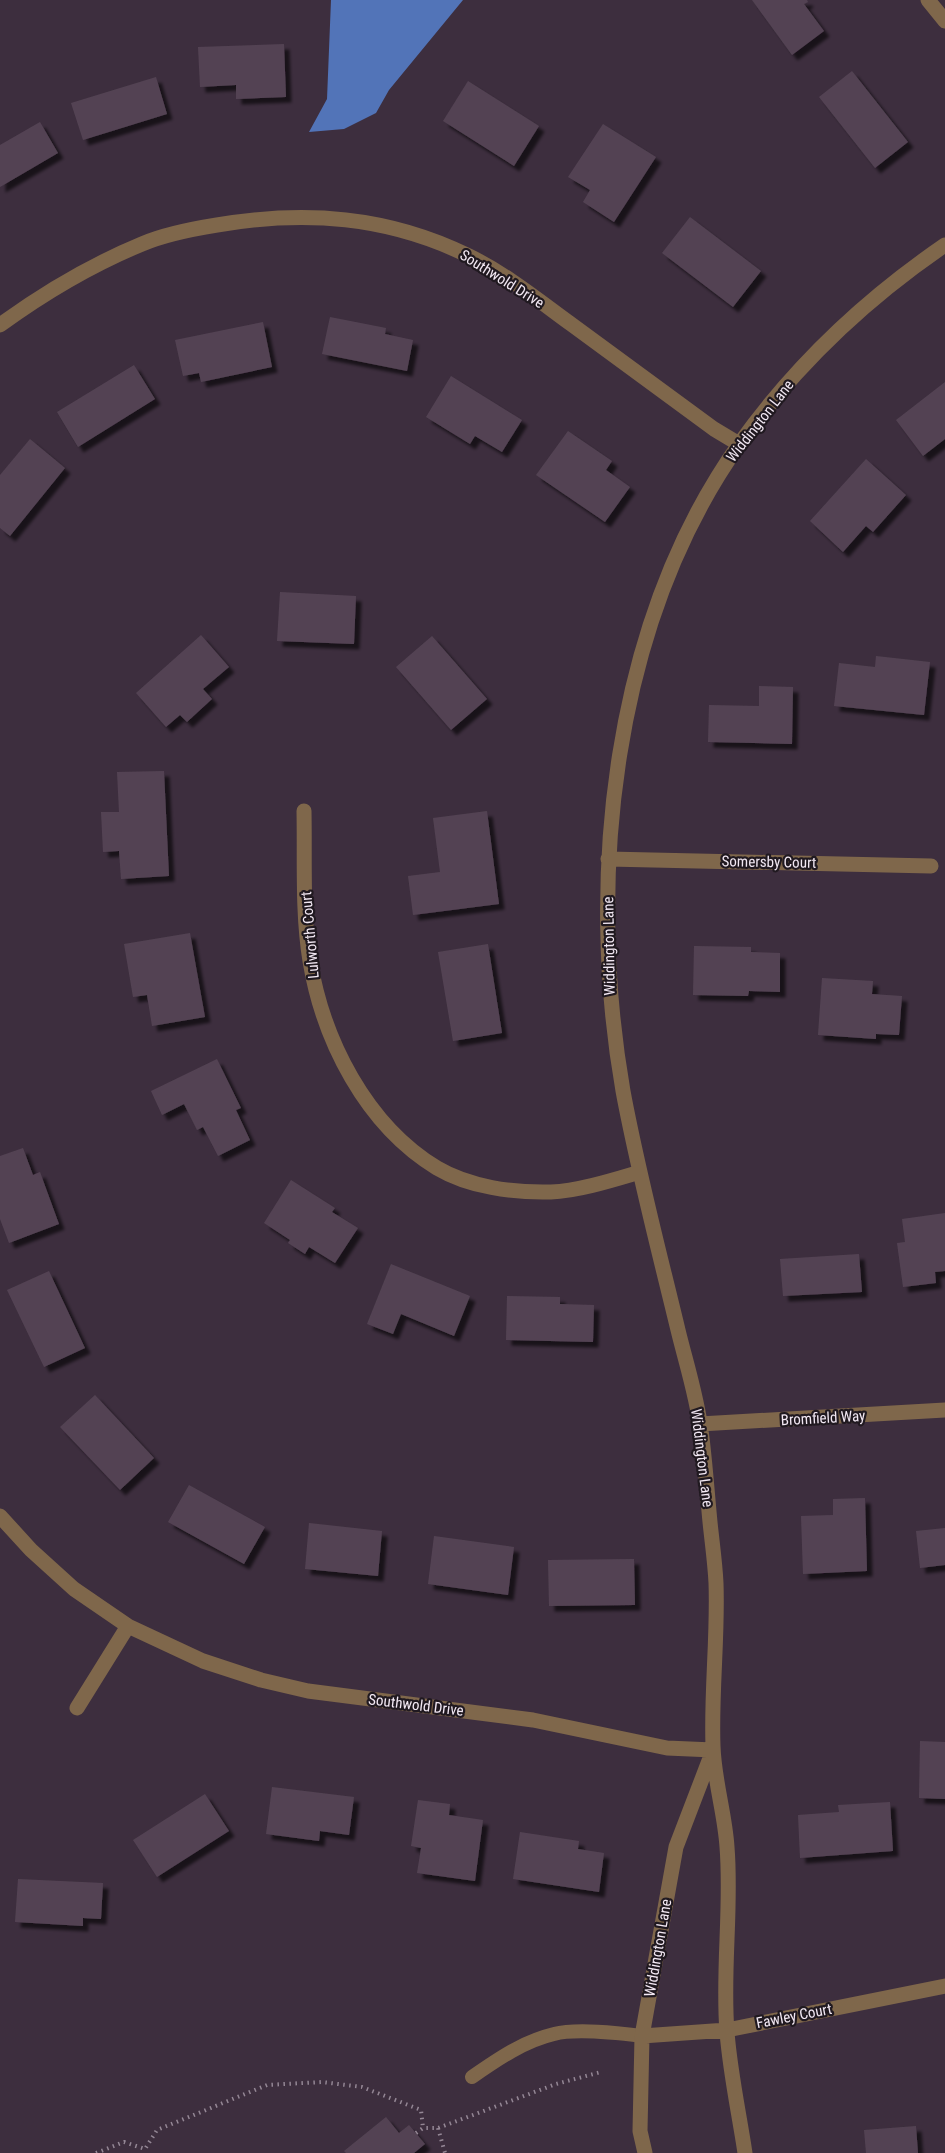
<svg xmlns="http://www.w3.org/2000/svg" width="945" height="2153" viewBox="0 0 945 2153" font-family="'Roboto Condensed',sans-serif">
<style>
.water{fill:#5274b8}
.building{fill:#534353;filter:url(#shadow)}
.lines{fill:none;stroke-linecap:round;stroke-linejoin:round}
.path{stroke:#948795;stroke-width:4;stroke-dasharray:1.5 4.5;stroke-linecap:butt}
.service{stroke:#7f674b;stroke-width:14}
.minor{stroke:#7f674b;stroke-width:15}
.labels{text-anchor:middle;stroke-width:4.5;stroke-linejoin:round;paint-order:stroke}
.street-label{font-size:15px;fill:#f2e8f3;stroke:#201920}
</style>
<defs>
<filter id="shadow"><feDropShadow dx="5.5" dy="5.5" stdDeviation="1.5" flood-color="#0009"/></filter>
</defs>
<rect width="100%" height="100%" fill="#3d2e3e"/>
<path class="water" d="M331,0H463L389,90L376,113L344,129L309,132L327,99Z"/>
<path class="building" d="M752,0H807L808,2L804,4L824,31L792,55Z
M284,44L286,97L236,99V85L200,87L198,47Z
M852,71L908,142L875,168L819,97Z
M156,77L167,114L83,140L71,103Z
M468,81L539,126L514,166L443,121Z
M40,122L58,153L0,187V145Z
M603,124L656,157L614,222L583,202L590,190L568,177Z
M690,217L761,271L733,307L662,253Z
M330,317L386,328L385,334L413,340L407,371L322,354Z
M263,322L272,367L201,382L199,373L183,376L175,340Z
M134,365L155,399L78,447L57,412Z
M451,376L522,420L502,452L475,436L470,444L426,417Z
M945,382V439L923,456L896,420Z
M568,431L612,461L606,470L630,487L605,522L536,475Z
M30,439L65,468L10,536L0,528V475Z
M866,459L906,495L873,532L866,526L843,552L810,521Z
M280,592L356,596L354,644L277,641Z
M201,635L229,667L203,689L212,699L187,722L180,715L166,727L136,693Z
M432,636L487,699L451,730L396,667Z
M876,656L930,662L924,715L834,706L839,663L875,667Z
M759,686L793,687L792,744L708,742L709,705L759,706Z
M164,771L169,876L121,879L119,851L103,852L101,812H119L117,772Z
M487,811L499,904L413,915L408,876L440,872L433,818Z
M190,933L205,1017L152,1026L147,995L133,997L124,944Z
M488,944L502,1033L453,1041L438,952Z
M694,946L751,947V952L780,953V992L749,991L748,996L693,995Z
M822,978L873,981L872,994L902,996L899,1035L876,1034V1039L818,1035Z
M217,1059L241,1108L236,1110L250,1140L218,1156L203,1127L197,1130L184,1104L162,1115L151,1091Z
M23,1148L33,1175L40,1172L59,1224L9,1243L0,1219V1156Z
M291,1180L335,1208L332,1212L358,1228L335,1263L309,1247L305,1254L288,1243L290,1240L264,1223Z
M945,1213V1271L935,1272L936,1283L903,1287L897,1243L905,1242L902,1219Z
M859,1254L862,1292L783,1296L780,1259Z
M391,1264L470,1296L454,1336L401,1314L393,1334L367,1324Z
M49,1271L85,1348L44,1367L7,1290Z
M507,1296L560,1297V1304L594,1305L593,1342L506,1340Z
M95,1395L154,1458L120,1490L60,1427Z
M189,1485L265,1527L244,1564L168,1522Z
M865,1498L867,1571L803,1574L801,1516L833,1515V1499Z
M309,1523L382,1531L378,1576L305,1569Z
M945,1528V1565L920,1568L916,1531Z
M434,1536L514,1547L508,1595L428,1584Z
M634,1559L635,1605L549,1606L548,1560Z
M920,1741L945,1742V1799L919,1798Z
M272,1787L354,1797L349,1835L320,1831L319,1841L266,1834Z
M205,1794L229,1831L157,1877L133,1840Z
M418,1800L450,1804L449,1815L483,1820L475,1881L417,1873L421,1848L411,1846Z
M890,1802L893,1851L800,1858L798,1815L839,1812L838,1805Z
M520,1832L579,1841L578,1849L604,1853L599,1892L513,1879Z
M18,1879L103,1883L101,1919L83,1918V1926L15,1922Z
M386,2117L399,2133L409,2125L425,2144L414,2153H346L344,2151Z
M916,2126L918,2153H866L864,2130Z"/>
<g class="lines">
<path class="path" d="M438,2128L445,2153
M416,2133L423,2128H438L556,2084L601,2072
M96,2153L124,2142L145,2149L157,2130L267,2085L322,2082L362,2087L421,2110L423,2128"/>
<path class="service" d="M472,2077C498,2059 524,2041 554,2034C577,2028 618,2033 642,2036"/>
<path class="minor" d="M928,0L945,21
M0,325C44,293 91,265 142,244C165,234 192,229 217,225C305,210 388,216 469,256C506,274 538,300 571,324C619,359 667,394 714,429L739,444
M304,811C305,860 302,912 310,961C323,1040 366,1125 437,1168C469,1187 513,1193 551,1192C578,1191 613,1180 640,1172
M608,859L931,866
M700,1424L945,1410
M0,1516L31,1550L74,1589L128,1626L203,1661L261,1680L308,1691L533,1720L667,1748L713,1750
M77,1708L128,1626
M642,2036L727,2030L945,1986
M645,2153L640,2131L642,2036L676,1847L712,1753
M745,2153C739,2113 730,2072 727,2032C722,1971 732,1908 727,1847C725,1814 714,1780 713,1746C711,1692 718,1637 716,1583C715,1562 712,1542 710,1522C707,1491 705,1460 701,1430C697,1397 686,1363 678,1330C659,1251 638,1172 623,1091C586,879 612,623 740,443C796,365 866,299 945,245"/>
</g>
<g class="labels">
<g class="street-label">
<text transform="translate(502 279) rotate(32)" y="5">Southwold Drive</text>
<text transform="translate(760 421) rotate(-52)" y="5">Widdington Lane</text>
<text transform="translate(769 862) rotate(1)" y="5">Somersby Court</text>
<text transform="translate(310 935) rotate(-95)" y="5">Lulworth Court</text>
<text transform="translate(609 946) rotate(-91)" y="5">Widdington Lane</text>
<text transform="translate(823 1418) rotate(-3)" y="5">Bromfield Way</text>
<text transform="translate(702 1458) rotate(83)" y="5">Widdington Lane</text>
<text transform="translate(416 1705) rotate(7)" y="5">Southwold Drive</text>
<text transform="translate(658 1948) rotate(-80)" y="5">Widdington Lane</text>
<text transform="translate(794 2016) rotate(-11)" y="5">Fawley Court</text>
</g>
</g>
</svg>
